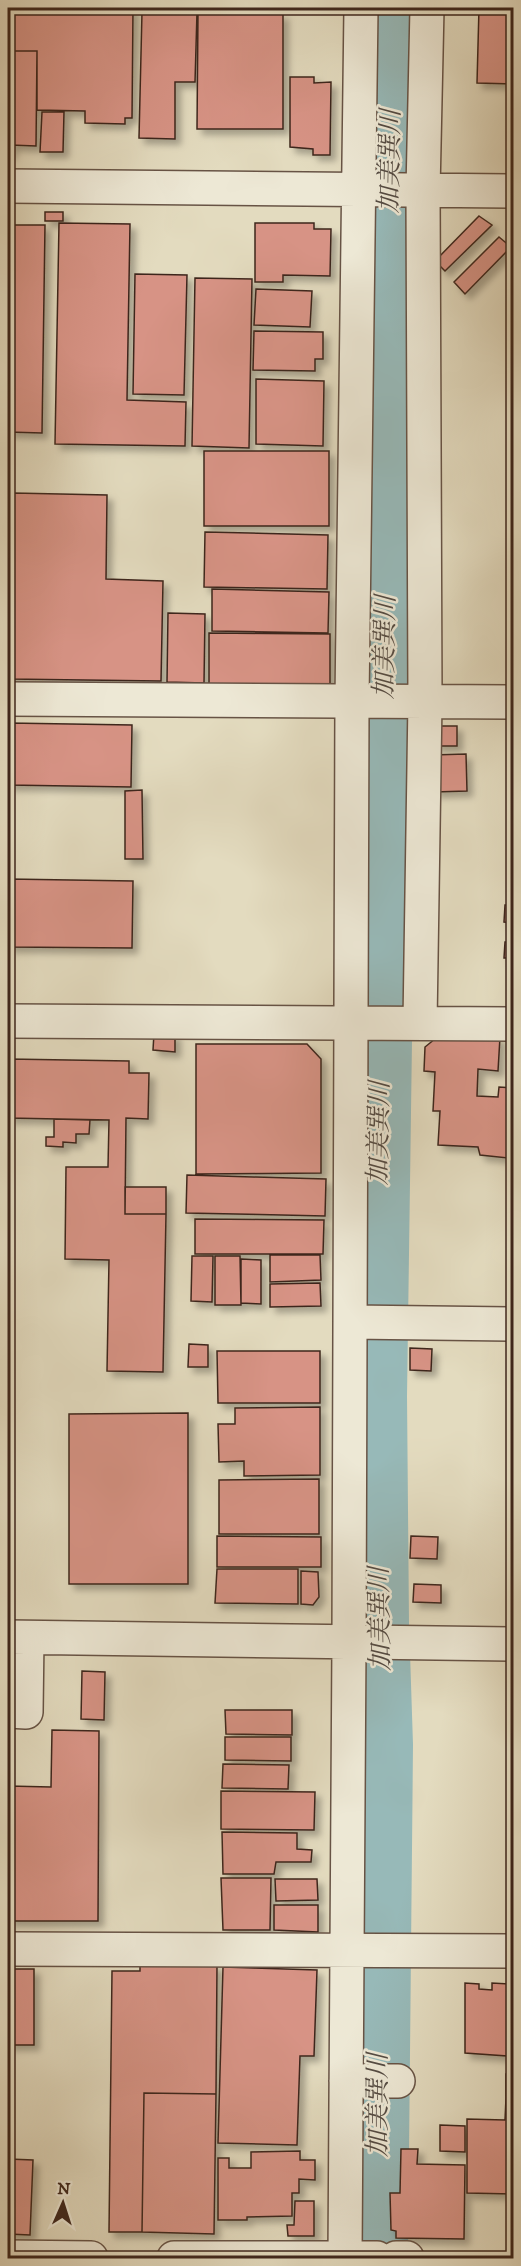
<svg xmlns="http://www.w3.org/2000/svg" width="521" height="2266" viewBox="0 0 521 2266" font-family="'IM FELL DW Pica','Noto Serif JP',serif">
<style>
.lines{fill:none;stroke-linecap:round;stroke-linejoin:round}
.river{stroke:#97b9b8;stroke-width:64}
.building{fill:#d79385;stroke:#3e261c;stroke-width:1.5;filter:url(#shadow)}
.minor-casing{stroke:#675345;stroke-width:36}
.minor{stroke:#ede8d5;stroke-width:33}
.labels{text-anchor:middle;stroke-width:5;stroke-linejoin:round;paint-order:stroke}
.water-label{font-size:26px;font-style:italic;fill:#544b43;stroke:#ede8d5}
</style>
<defs>
<filter id="shadow"><feDropShadow dx="5.5" dy="5.5" stdDeviation="3" flood-color="#0004"/></filter>
</defs>
<rect width="100%" height="100%" fill="#e3dbbf"/>
<filter id="stains"><feTurbulence type="fractalNoise" baseFrequency=".00333" numOctaves="4"/><feColorMatrix values="0 0 0 0 .2 0 0 0 0 .09 0 0 0 0 .02 0 0 0 .5 -.17"/></filter>
<radialGradient id="worn" r=".72"><stop offset=".6" stop-color="#630" stop-opacity="0"/><stop offset="1" stop-color="#630" stop-opacity=".3"/></radialGradient>
<g class="lines">
<path class="river" d="M376,2258L381,1745L377,1623L375,1396L385,685L391,8"/>
</g>
<path class="building" d="M8,8H133L132,118H125V124L85,123V111L37,110V51H8Z
M479,8H514V84L477,83Z
M142,12H197L195,82H175V139L139,138Z
M198,13L283,14V129H197Z
M8,51H37L36,146L11,145V153H8Z
M290,77H314V83L331,82L330,155H313V149L290,147Z
M42,112H64L63,152H40Z
M45,212H63V221H45Z
M479,216L492,225L445,271L435,261Z
M59,223L130,224L127,400L186,402L185,446L55,444Z
M255,223H314V229H331L330,276L283,275V282H255Z
M8,225H45L42,433L8,432Z
M499,237L511,247L465,294L454,282Z
M135,274L187,275L184,395L133,394Z
M195,278L252,279L249,448L192,446Z
M256,289L312,291L310,327L254,325Z
M254,331L323,332V359H315V371L253,370Z
M256,379L324,381L323,446L256,444Z
M204,451H329V526H204Z
M13,493L107,495L106,579L163,581L161,681L8,679V577H11Z
M205,532L328,535L327,589L204,587Z
M212,589L329,592L328,633L212,631Z
M168,613L205,614L204,683L167,682Z
M209,633L330,634V685H209Z
M8,723L132,725L131,787L8,785Z
M435,726H457V746H435Z
M466,754L467,791L434,792L432,755Z
M142,790L143,859H125V791Z
M8,879L133,881L132,948L8,947Z
M505,905H514V923L504,922Z
M505,942H514V958H504Z
M154,1033L175,1034V1052L153,1050Z
M441,1034L500,1037L498,1071L478,1069L477,1096L498,1097L499,1087L514,1088V1146H508V1158L480,1155L478,1147L438,1145L440,1111H433L435,1072L424,1071L425,1047Z
M196,1044H307L321,1059V1173L196,1174Z
M8,1059L129,1061V1073H149L148,1119L126,1118L125,1214H166L163,1372L107,1371L109,1260L65,1259L66,1167H108L109,1120L8,1118Z
M54,1119L90,1120L89,1134H76V1143L63,1142V1147L46,1146V1137H54Z
M187,1175L326,1179L325,1216L186,1213Z
M125,1187H166V1214H125Z
M195,1219L324,1220L323,1254H195Z
M270,1255H320L321,1280L270,1282Z
M192,1256H213L212,1302L191,1301Z
M215,1256H240L241,1305H215Z
M241,1259L261,1260V1304L241,1303Z
M320,1283L321,1306L270,1307V1284Z
M189,1344L208,1345V1367H188Z
M410,1348L432,1349L431,1371L410,1370Z
M217,1351H320V1403H218Z
M320,1407V1475L244,1476V1461L219,1462L218,1424H235V1408Z
M188,1413V1584H69V1414Z
M319,1479V1534H219V1480Z
M217,1536L321,1537V1567H217Z
M411,1536L438,1537L437,1559L410,1558Z
M217,1569H298V1604L215,1603Z
M301,1571L318,1572L319,1597L313,1605L301,1604Z
M414,1584L441,1585V1603L413,1602Z
M82,1671L105,1672L104,1720L81,1719Z
M225,1710H292V1735L226,1734Z
M52,1730L99,1731L98,1921H8V1786L51,1787Z
M225,1737H291V1761L225,1760Z
M223,1764L289,1765L288,1789L222,1788Z
M221,1791L315,1792L314,1830L221,1829Z
M222,1832L297,1833V1849L312,1850L311,1862H276L274,1874H223Z
M221,1878H271L270,1930H223Z
M275,1879H317L318,1900L276,1901Z
M274,1905H318V1932L274,1930Z
M140,1964L217,1965L216,2094L144,2093L142,2232H109L112,1971H140Z
M223,1967L317,1970L314,2056H300L297,2145L218,2143Z
M8,1969H34V2045H8Z
M509,1972H514V2072L507,2071V2056L465,2053V1983L479,1984V1989L492,1990V1983L509,1984Z
M506,2074H514V2097H506Z
M144,2093L216,2094L214,2234L142,2232Z
M506,2098H514L513,2194L467,2193V2119L505,2120Z
M440,2125L465,2126V2152L440,2151Z
M401,2149H418L417,2164L465,2165L464,2239L396,2238V2231L391,2230L390,2193H400Z
M300,2151V2160H315V2180L299,2179V2193H292V2216L247,2217V2220H218V2158H229V2168H251V2152Z
M8,2159L33,2160L30,2235L8,2234Z
M295,2201H314V2236H288L287,2225H294Z"/>
<g class="lines">
<g class="minor-casing">
<path id="minor" d="M8,186L514,191
M8,699L514,702
M8,1021L514,1024
M420,1023L425,701L423,190L427,8
M351,1322L514,1324
M8,1637L514,1644
M8,1711L26,1712L27,1638
M8,1949L514,1951
M346,2081H398
M8,2257L91,2258
M174,2258H377
M345,2258L349,1643L352,700L361,8
M396,2258H407"/>
</g>
<use href="#minor" class="minor"/>
</g>
<g class="labels">
<g class="water-label">
<text transform="translate(389 161) rotate(-89)" y="9">加美巽川</text>
<text transform="translate(384 647) rotate(-89)" y="9">加美巽川</text>
<text transform="translate(378 1133) rotate(-89)" y="9">加美巽川</text>
<text transform="translate(379 1619) rotate(-91)" y="9">加美巽川</text>
<text transform="translate(377 2105) rotate(-90)" y="9">加美巽川</text>
</g>
</g>
<rect width="521" height="2266" fill="none" stroke="#e3dbbf" stroke-width="30"/>
<rect x="9" y="9" width="503" height="2248" fill="none" stroke="#3e261c" stroke-width="3"/>
<rect x="15" y="15" width="491" height="2236" fill="none" stroke="#3e261c" stroke-width="1.5"/>
<g transform="translate(63 2203) rotate(3)" stroke="#ede8d5" stroke-width="4.5" paint-order="stroke">
<path d="M0-4.5L10 22L0 15L-10 22Z" fill="#3e261c"/>
<text y="-9" font-size="16" font-weight="bold" text-anchor="middle" fill="#3e261c">N</text>
</g>
<rect width="100%" height="100%" filter="url(#stains)"/>
<rect width="100%" height="100%" fill="url(#worn)"/>
</svg>
